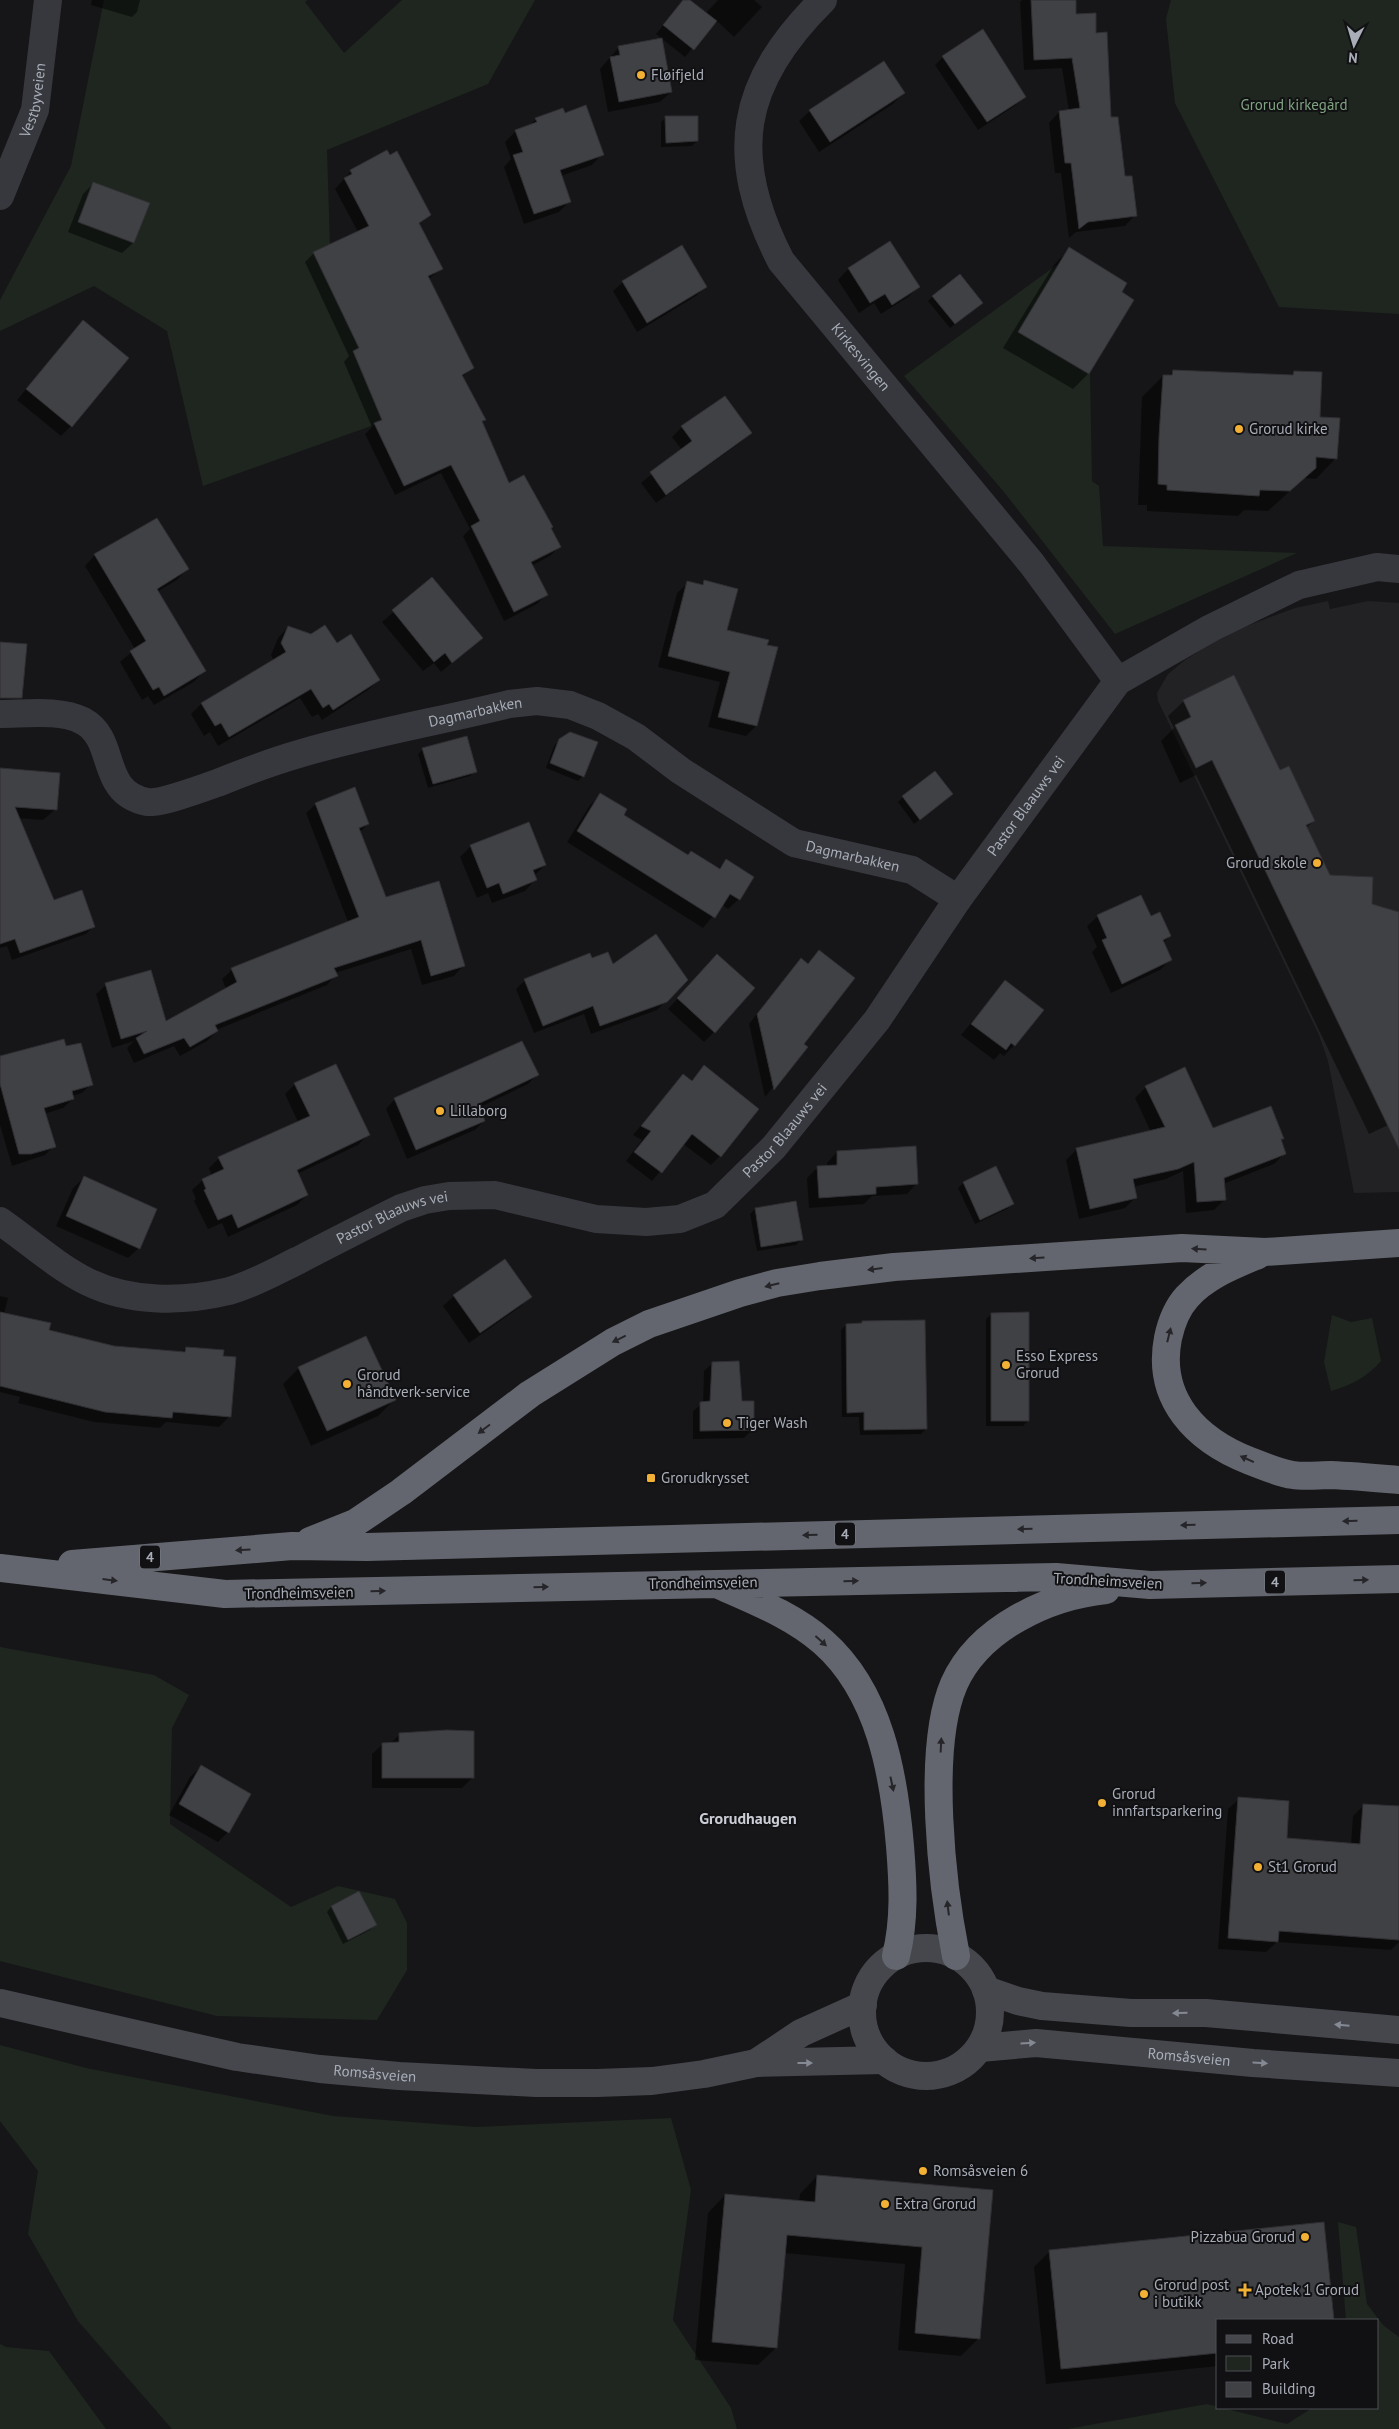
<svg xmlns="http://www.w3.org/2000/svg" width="1399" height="2429" viewBox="0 0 1399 2429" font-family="'PT Sans',sans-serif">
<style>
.built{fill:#222225}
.green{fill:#1e261f}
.shadow{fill:#0007}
.building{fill:#404145;stroke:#303034}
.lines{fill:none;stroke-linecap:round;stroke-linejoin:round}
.street{stroke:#37383d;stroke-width:28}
.secondary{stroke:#45474d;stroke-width:28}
.highway{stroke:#63666e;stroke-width:28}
.oneway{fill:#26262a}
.oneway2{fill:#858993}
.poi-dot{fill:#f2b134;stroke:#111113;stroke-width:2}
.labels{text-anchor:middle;stroke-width:4;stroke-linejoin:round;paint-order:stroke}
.shield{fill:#111113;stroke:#7b7e86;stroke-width:1}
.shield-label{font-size:14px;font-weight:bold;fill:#a8adb8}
.poi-label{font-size:15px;fill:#a8adb8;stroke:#111113;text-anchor:start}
.street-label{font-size:15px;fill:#a8adb8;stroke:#111113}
.park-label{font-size:15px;fill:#7fa381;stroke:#111113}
.neighbourhood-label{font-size:16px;font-weight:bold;fill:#c9ccd4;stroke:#111113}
</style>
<rect width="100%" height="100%" fill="#161618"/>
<path class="built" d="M1328,601L1330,609L1368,601L1399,603V1192L1354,1193L1328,1061L1319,1035L1158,701L1157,693L1168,674L1185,660L1228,633L1295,608Z"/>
<path class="green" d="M104,0H308L305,2L344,53L402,0H535L488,84L327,150L330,245L388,420L203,486L167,331L94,286L0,331V300L71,166Z
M1171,0H1399V314L1279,307L1175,103L1166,19Z
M1065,259L1023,333L1090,373L1092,481L1099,486L1103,546L1297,553L1115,634L1004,492L904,376Z
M1332,1315L1351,1322L1372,1318L1381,1361C1367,1377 1352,1385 1331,1391L1324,1362Z
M0,1647L154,1675L189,1695L172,1728L170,1824L291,1907L338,1886L395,1899L407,1923V1970L377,2020L217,2016L0,1961Z
M0,2045L86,2068L333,2116L476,2127L671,2118L691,2190L673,2320L731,2408L737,2429H172L78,2321L28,2234L38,2171L0,2121Z
M1338,2222L1356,2227L1367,2304L1383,2325L1399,2337V2429H1067L1207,2404L1287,2424L1312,2408H1378V2320H1346Z
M0,2344L6,2347L49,2351L106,2429H0Z"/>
<path class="shadow" d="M92,0H140L137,12L132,17L91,5Z
M684,0H688L705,14L718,0H754L762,7L734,37L718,22L710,27L685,57L656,34Z
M1022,0H1074L1075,16L1095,35L1110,119L1135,215L1125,226L1076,232L1069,238L1061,173H1055L1049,123L1059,112L1069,111L1062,68L1024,70L1020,2Z
M619,47L671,92L660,102L608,112L600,69Z
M943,57L1024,97L1016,105L978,130L935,65Z
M903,93L893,104L819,152L799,121L810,111Z
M666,117L697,141L692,146L661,147V122Z
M536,119L602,154L592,165L561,176L570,201L559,212L524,224L504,167L511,159L505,142L516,131L528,127Z
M351,171L429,215L418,225L441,268L428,280L472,368L462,377L484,420L481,422L508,485L550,528L559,547L550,556L531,566L546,595L537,604L504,621L463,536L470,529L441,473L395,495L365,434L372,427L344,362L349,356L305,262L314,253L358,232L335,189Z
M94,183L148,204L133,243L122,253L68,232L83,194Z
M890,243L918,287L908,297L881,314L874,303L859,313L838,280L848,269Z
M1069,249L1120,293L1132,300L1088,374L1073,389L1003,348L1054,265Z
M623,282L705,287L696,296L637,332L613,291Z
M933,296L976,308L950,328L928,301Z
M73,333L71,426L61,436L17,400Z
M1173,371L1291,376L1294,372L1319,418L1336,458L1316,479L1304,478L1268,511L1244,510L1238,516L1147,511V505H1138L1142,397L1163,376H1168Z
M724,397L750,433L741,442L656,503L641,483L682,450L672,437L682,427Z
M95,555L187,569L177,580L157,592L204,671L194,682L154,705L148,696L142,700L120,662L135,649L85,566Z
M432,579L481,638L441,672L434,663L423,671L382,622Z
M704,582L726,631L756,726L746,736L708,727L720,682L658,667L677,593L688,583L701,586Z
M288,627L336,645L379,680L368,690L322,720L318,714L312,717L300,698L218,746L210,732L204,736L191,714L201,704L274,661L271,655L278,638Z
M1184,701L1279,772L1314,821L1306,828L1330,876L1371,905L1399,917V1120L1369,1134L1196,775L1180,783L1161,741L1174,728L1168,716Z
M560,740L583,776L578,781L546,768L554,746Z
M423,749L475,771L470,776L428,788L418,754Z
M0,769L56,809L43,820L0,817Z
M601,795L622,815L688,856L718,869L726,861L739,899L728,909L722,905L703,928L567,842L590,805Z
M903,797L946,799L914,824L898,802Z
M316,804L368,824L360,832L385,899L463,966L454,976L422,985L411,949L335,973L336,975L327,985L216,1030L217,1031L207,1041L180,1056L174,1046L134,1063L127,1048L134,1041L112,1048L96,994L106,985L165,1023L226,989L222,979L232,970L348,922L306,813Z
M471,846L545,865L534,876L535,880L525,891L492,903L488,893L477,898L460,857Z
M0,847L54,902L94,926L86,934L12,960L7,946L0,948Z
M1098,916L1150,917L1170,936L1163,943L1170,960L1160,970L1111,993L1092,952L1097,947L1087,926Z
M819,951L802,1044L806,1047L765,1097L749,1024L792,969L801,960L807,965Z
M591,960L612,966L666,1001L657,1010L591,1034L584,1014L534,1033L516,989L525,980Z
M706,967L714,1032L704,1042L668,1009Z
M1005,982L1042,1010L1014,1045L1004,1056L1000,1053L994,1060L961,1035Z
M65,1048L91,1084L82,1093L72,1096L73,1099L63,1108L44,1114L54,1146L45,1155L12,1166L0,1125V1058Z
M704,1066L720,1156L711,1165L683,1144L652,1181L626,1161L642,1140L633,1135L683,1075L690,1082Z
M537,1075L528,1084L478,1108L484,1121L475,1130L407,1159L386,1109L395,1099Z
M295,1084L368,1135L358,1145L297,1174L307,1195L297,1205L228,1237L222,1223L208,1229L194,1201L196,1199L192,1190L203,1180L212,1176L209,1168L219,1158L298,1122L285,1094Z
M1146,1087L1212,1129L1282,1138L1280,1141L1285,1153L1274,1164L1223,1184L1225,1199L1214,1210L1186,1213L1183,1171L1166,1179L1133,1187L1136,1197L1125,1208L1079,1219L1066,1160L1077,1149L1151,1132L1135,1098Z
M837,1152L917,1183L907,1194L872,1196L864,1204L809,1208L807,1178L817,1168L827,1167V1163Z
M996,1168L1012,1204L1007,1209L975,1224L958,1188L963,1183Z
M84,1178L139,1248L128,1258L56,1226L73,1188Z
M755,1209L801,1240L796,1245L757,1251L750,1214Z
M0,1296L8,1298L4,1314L48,1331L114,1347L181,1353L186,1348L230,1416L219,1427L166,1422L160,1428L94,1422L18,1403L20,1397L0,1392Z
M454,1296L530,1297L520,1307L469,1343L443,1306Z
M991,1314L1028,1421L1023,1426H986V1319Z
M846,1325L926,1429L921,1434L860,1435L859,1417H842L841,1330Z
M713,1363L741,1402L752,1430L744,1438L693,1439V1411L703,1403L704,1371Z
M299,1368L394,1400L378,1416L311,1446L283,1384Z
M400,1734L473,1777L462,1788H372V1754L383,1744H390Z
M201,1767L228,1832L218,1842L169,1815L190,1777Z
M1239,1799L1285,1840L1351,1844L1353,1816L1364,1805L1399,1807V1942L1391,1950L1277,1942L1266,1952L1218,1949L1228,1809Z
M359,1893L375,1925L370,1930L343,1944L327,1912L331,1907Z
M817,2176L991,2191L979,2338L961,2356L898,2350L905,2264L784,2253L776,2348L758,2365L695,2360L708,2213L725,2195L799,2202L800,2194Z
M1322,2223L1333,2320H1218V2366L1046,2384L1034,2267L1050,2251Z"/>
<path class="building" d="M683,0H690L717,21L694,50L663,25Z
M1031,0H1076V14L1096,13V33L1107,32L1111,117H1118L1125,176H1132L1137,216L1088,222L1079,229L1071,163H1065L1059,111L1080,108L1072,58L1034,60Z
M983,29L1026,97L987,122L942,56Z
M662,38L672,92L619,102L610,57L620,55L618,46Z
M884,61L905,93L830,142L809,110Z
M586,105L604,155L560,170L571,202L534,214L513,155L523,152L515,130L537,122L535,118L563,108L565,113Z
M665,116H698V141L666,143Z
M387,150L390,155L397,151L431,215L419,223L443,269L428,276L474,368L462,375L486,420L482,421L509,483L524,475L553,527L551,528L561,547L531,562L548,595L514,612L471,526L480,521L451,465L404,486L374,423L382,420L353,351L359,348L313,252L369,226L344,178L352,174L350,170Z
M93,182L150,203L134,243L78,222Z
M890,241L920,287L892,305L885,294L870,303L848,268Z
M682,245L707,287L647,323L622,281Z
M1069,247L1127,283L1122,292L1134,300L1089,374L1018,332Z
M960,274L983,303L955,324L932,296Z
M83,320L129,358L72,427L26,389Z
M1173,370L1293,375L1294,371L1322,372L1320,417L1340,418L1337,459L1316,457V468L1290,491L1260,490L1259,496L1167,490V485L1158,484L1159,437L1163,375H1172Z
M725,396L752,433L666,495L650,472L692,441L681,426Z
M157,518L189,569L157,589L206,671L164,696L159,687L153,690L130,651L146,641L94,554Z
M432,577L483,638L452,663L445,653L434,662L392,610Z
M704,580L738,589L727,630L769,640L767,645L778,647L757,726L718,717L730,672L668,656L687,581L703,585Z
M325,625L337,643L351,634L380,680L333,710L329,704L323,708L311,689L229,737L221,723L215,726L201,703L286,652L281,643L288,626L311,634Z
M0,642L27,644L22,698H0Z
M1234,675L1280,770L1289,766L1315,821L1306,825L1330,875L1373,877L1372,904L1399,912V1149L1212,760L1196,768L1175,725L1191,717L1183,700Z
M570,732L598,742L584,777L550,763L559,739Z
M467,736L477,772L433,784L422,748Z
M0,768L60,773L57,810L15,807L54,900L82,890L95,927L20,953L15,939L0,944Z
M935,771L953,794L920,820L902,796Z
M355,787L369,824L359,828L386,897L439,881L465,966L431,976L421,940L334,968L338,976L215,1025L218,1031L190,1047L184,1038L144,1054L136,1038L147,1031L121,1039L105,983L151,970L166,1021L237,982L231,968L359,917L315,803Z
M600,793L627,809L624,815L688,855L691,851L720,869L726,859L754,877L740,900L730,894L715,918L577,831Z
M529,822L546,865L533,870L537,880L503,894L499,883L487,888L470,845Z
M1141,895L1151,916L1160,912L1171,936L1163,940L1172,960L1122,984L1102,940L1107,938L1097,915Z
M656,934L688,980L667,1002L600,1026L593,1006L543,1026L524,979L590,953L592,958L608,952L613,964Z
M819,950L855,978L804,1044L808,1047L774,1090L757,1014L801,958L808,964Z
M717,954L755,988L715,1033L677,998Z
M1005,980L1044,1010L1015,1046L1011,1043L1006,1050L971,1024Z
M64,1039L66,1046L81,1043L93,1085L72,1091L74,1099L44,1108L56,1147L31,1154H19L0,1084V1056Z
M522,1041L539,1075L478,1104L485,1121L416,1150L394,1098Z
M336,1064L370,1135L297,1170L308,1195L238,1228L232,1214L218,1220L204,1190L206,1189L202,1179L224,1169L218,1157L310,1116L294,1083Z
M704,1065L759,1109L721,1157L692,1134L662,1173L634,1152L651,1131L641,1126L683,1074L692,1081Z
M1185,1067L1213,1128L1271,1106L1284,1139H1281L1286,1154L1224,1178L1226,1200L1197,1202L1194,1162L1178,1169L1133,1179L1137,1198L1090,1209L1076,1148L1165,1127L1145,1086Z
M916,1146L918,1184L876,1187V1194L819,1198L817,1166L837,1165V1151Z
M996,1166L1014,1204L980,1220L963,1182Z
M84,1176L157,1209L140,1249L66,1216Z
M796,1201L803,1240L761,1247L755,1208Z
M505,1259L532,1297L480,1333L453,1295Z
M0,1312L51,1323L49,1330L114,1346L185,1352L186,1347L224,1350L223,1356L236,1357L231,1417L173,1412L172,1418L105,1412L0,1386Z
M1029,1312V1421H991V1313Z
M925,1320L927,1429L864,1430V1412L847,1413L846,1324L862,1323V1321Z
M366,1336L396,1400L327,1431L298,1367Z
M739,1361L742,1401H754V1430L700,1431V1402L710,1401L712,1362Z
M447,1730L474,1731V1778H382V1743L399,1742V1733Z
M201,1765L251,1794L229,1833L179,1804Z
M1238,1797L1289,1801L1287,1838L1360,1844L1363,1804L1399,1806V1940L1279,1931L1278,1942L1228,1938Z
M359,1891L377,1925L348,1940L331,1906Z
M817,2175L993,2190L980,2339L915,2333L922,2247L787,2235L777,2348L712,2342L725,2194L815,2202Z
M1324,2222L1334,2320H1218V2353L1061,2369L1049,2250Z"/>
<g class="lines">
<g class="street">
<path id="s1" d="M823,0C739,83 727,156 781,261L1032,564L1118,681"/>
<path id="s2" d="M0,196L35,110L48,0"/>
<path id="s3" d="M0,714C25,714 60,709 83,721C118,740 98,792 147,802C160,804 206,787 220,782C247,771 274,761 302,753C370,733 440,721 509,704L537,701L570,705L598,716L636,737L681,771L794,843L912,870L958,899"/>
<path id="s4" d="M0,1221C29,1241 56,1266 88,1282C131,1303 184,1302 229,1291C254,1284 276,1271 299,1260C333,1242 367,1225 401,1208L425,1200L449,1196L495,1195L596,1219L646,1222L680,1219L715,1205L774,1147L877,1020L958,899L1118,681L1211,628L1299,585L1377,567L1399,569"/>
</g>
<g class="secondary">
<circle cx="926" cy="2012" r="64"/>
<path d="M986,1990L1018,2001L1042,2006L1131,2013H1206L1399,2030"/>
<path id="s5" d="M0,2003L237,2057L320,2069L399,2076L536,2083H597L652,2081L704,2074L756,2063L884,2060"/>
<path id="s6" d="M980,2048L1036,2043L1253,2063L1399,2073"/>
<path d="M756,2063L801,2033L863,2005"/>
</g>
<path class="highway" d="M1258,1255C1232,1266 1206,1276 1187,1297C1177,1308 1171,1324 1168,1338C1156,1399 1196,1440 1250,1461C1263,1466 1279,1473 1293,1475C1305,1477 1319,1475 1331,1475C1354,1476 1376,1478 1399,1480
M310,1541L355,1523L401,1492L530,1394L613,1342L649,1324L740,1293L777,1283L820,1276L894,1267L1182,1248L1265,1252L1399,1243
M72,1564L292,1546L367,1547L1399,1520
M0,1568L225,1594L1056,1577L1150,1585L1399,1579
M721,1586C757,1602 793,1616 823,1642C880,1692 894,1775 900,1846C903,1883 905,1920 896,1956
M956,1956C942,1886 926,1749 954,1684C979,1628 1048,1596 1106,1590"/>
</g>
<defs><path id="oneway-solid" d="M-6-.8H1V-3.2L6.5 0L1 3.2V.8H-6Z" transform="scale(1.25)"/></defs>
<g class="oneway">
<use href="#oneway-solid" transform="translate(1199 1249) rotate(-177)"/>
<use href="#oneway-solid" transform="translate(1037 1258) rotate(176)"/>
<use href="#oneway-solid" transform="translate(875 1269) rotate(173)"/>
<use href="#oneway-solid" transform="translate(772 1285) rotate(166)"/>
<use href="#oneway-solid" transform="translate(1169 1335) rotate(-76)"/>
<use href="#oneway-solid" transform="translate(619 1339) rotate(154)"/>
<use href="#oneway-solid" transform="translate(484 1429) rotate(143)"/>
<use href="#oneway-solid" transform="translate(1247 1459) rotate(-156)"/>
<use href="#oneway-solid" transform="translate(1350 1521) rotate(179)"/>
<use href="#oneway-solid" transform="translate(1188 1525) rotate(179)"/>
<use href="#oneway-solid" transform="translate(1025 1529) rotate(179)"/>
<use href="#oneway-solid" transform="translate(810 1535) rotate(179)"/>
<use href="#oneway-solid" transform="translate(243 1550) rotate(176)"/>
<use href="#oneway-solid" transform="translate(110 1580) rotate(7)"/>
<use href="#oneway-solid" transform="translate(1361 1580) rotate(-1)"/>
<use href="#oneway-solid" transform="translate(851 1581) rotate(-1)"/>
<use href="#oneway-solid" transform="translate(1199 1583) rotate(-1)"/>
<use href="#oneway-solid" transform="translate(541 1587) rotate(-1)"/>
<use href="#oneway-solid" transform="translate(378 1591) rotate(-1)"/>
<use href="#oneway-solid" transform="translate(821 1641) rotate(42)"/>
<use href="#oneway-solid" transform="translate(941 1745) rotate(-87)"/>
<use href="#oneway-solid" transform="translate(892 1784) rotate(78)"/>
<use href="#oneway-solid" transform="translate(948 1908) rotate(-97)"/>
</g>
<g class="oneway2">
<use href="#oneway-solid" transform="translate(1180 2013) rotate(179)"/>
<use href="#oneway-solid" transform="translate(1342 2025) rotate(-175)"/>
<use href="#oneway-solid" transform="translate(1028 2043) rotate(-3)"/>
<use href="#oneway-solid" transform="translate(805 2063)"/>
<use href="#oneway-solid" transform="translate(1260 2063) rotate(4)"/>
</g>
<g class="poi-dot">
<circle cx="641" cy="75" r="5"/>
<circle cx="1239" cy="429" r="5"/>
<circle cx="1317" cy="863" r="5"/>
<circle cx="440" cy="1111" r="5"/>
<circle cx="1006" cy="1365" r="5"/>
<circle cx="347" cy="1384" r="5"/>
<circle cx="727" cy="1423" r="5"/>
<rect x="646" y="1473" width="10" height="10" rx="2.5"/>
<circle cx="1102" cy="1803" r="5"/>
<circle cx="1258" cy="1867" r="5"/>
<circle cx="923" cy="2171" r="5"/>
<circle cx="885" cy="2204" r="5"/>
<circle cx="1305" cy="2237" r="5"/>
<path d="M1242.5 2282.5h5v5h5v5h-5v5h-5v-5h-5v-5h5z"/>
<circle cx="1144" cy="2294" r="5"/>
</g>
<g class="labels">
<g class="shield">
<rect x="835" y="1522.5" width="20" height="23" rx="4"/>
<rect x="140" y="1545.5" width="20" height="23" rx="4"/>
<rect x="1265" y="1570.5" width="20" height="23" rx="4"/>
</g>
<g class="shield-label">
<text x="845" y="1539">4</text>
<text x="150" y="1562">4</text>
<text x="1275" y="1587">4</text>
</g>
<g class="poi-label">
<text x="651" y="80">Fløifjeld</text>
<text x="1249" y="434">Grorud kirke</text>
<text x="1307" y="868" text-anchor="end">Grorud skole</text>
<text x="450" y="1116">Lillaborg</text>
<text x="1016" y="1361">Esso Express<tspan x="1016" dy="17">Grorud</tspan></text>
<text x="357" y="1380">Grorud<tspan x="357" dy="17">håndtverk-service</tspan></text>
<text x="737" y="1428">Tiger Wash</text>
<text x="661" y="1483">Grorudkrysset</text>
<text x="1112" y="1799">Grorud<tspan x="1112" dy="17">innfartsparkering</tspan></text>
<text x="1268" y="1872">St1 Grorud</text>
<text x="933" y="2176">Romsåsveien 6</text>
<text x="895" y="2209">Extra Grorud</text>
<text x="1295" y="2242" text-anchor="end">Pizzabua Grorud</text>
<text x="1154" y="2290">Grorud post<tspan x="1154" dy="17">i butikk</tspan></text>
<text x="1255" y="2295">Apotek 1 Grorud</text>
</g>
<g class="street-label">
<text dy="5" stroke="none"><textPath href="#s2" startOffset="102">Vestbyveien</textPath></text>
<text dy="5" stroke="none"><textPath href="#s1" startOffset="414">Kirkesvingen</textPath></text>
<text dy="5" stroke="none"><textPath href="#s3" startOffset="534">Dagmarbakken</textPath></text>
<text dy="5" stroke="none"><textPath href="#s4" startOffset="1271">Pastor Blaauws vei</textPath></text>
<text dy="5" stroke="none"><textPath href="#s3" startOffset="954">Dagmarbakken</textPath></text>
<text dy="5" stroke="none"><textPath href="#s4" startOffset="866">Pastor Blaauws vei</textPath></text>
<text dy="5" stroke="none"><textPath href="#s4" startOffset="431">Pastor Blaauws vei</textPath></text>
<text transform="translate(1108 1581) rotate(3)" y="5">Trondheimsveien</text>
<text transform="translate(703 1583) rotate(-1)" y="5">Trondheimsveien</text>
<text transform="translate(299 1593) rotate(-1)" y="5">Trondheimsveien</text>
<text dy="5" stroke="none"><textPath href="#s6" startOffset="210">Romsåsveien</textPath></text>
<text dy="5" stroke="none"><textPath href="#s5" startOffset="382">Romsåsveien</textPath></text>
</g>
<g class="park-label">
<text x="1294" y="110">Grorud kirkegård</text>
</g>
<g class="neighbourhood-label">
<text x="748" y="1824">Grorudhaugen</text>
</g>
</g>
<rect x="1216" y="2319" width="162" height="90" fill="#111113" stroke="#4d4f55"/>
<rect x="1226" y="2335" width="25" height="8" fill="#45474d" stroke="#4d4f55"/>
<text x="1262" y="2344" font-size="15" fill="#a8adb8">Road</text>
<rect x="1226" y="2356" width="25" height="15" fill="#1e261f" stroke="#4d4f55"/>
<text x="1262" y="2369" font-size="15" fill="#a8adb8">Park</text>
<rect x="1226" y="2382" width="25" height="15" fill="#404145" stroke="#4d4f55"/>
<text x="1262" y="2394" font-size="15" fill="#a8adb8">Building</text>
<g transform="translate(1354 45) rotate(185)" stroke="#111113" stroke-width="4" paint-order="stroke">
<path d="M0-4L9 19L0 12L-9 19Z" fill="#a8adb8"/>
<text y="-8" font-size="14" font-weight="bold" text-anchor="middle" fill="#a8adb8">N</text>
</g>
</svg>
